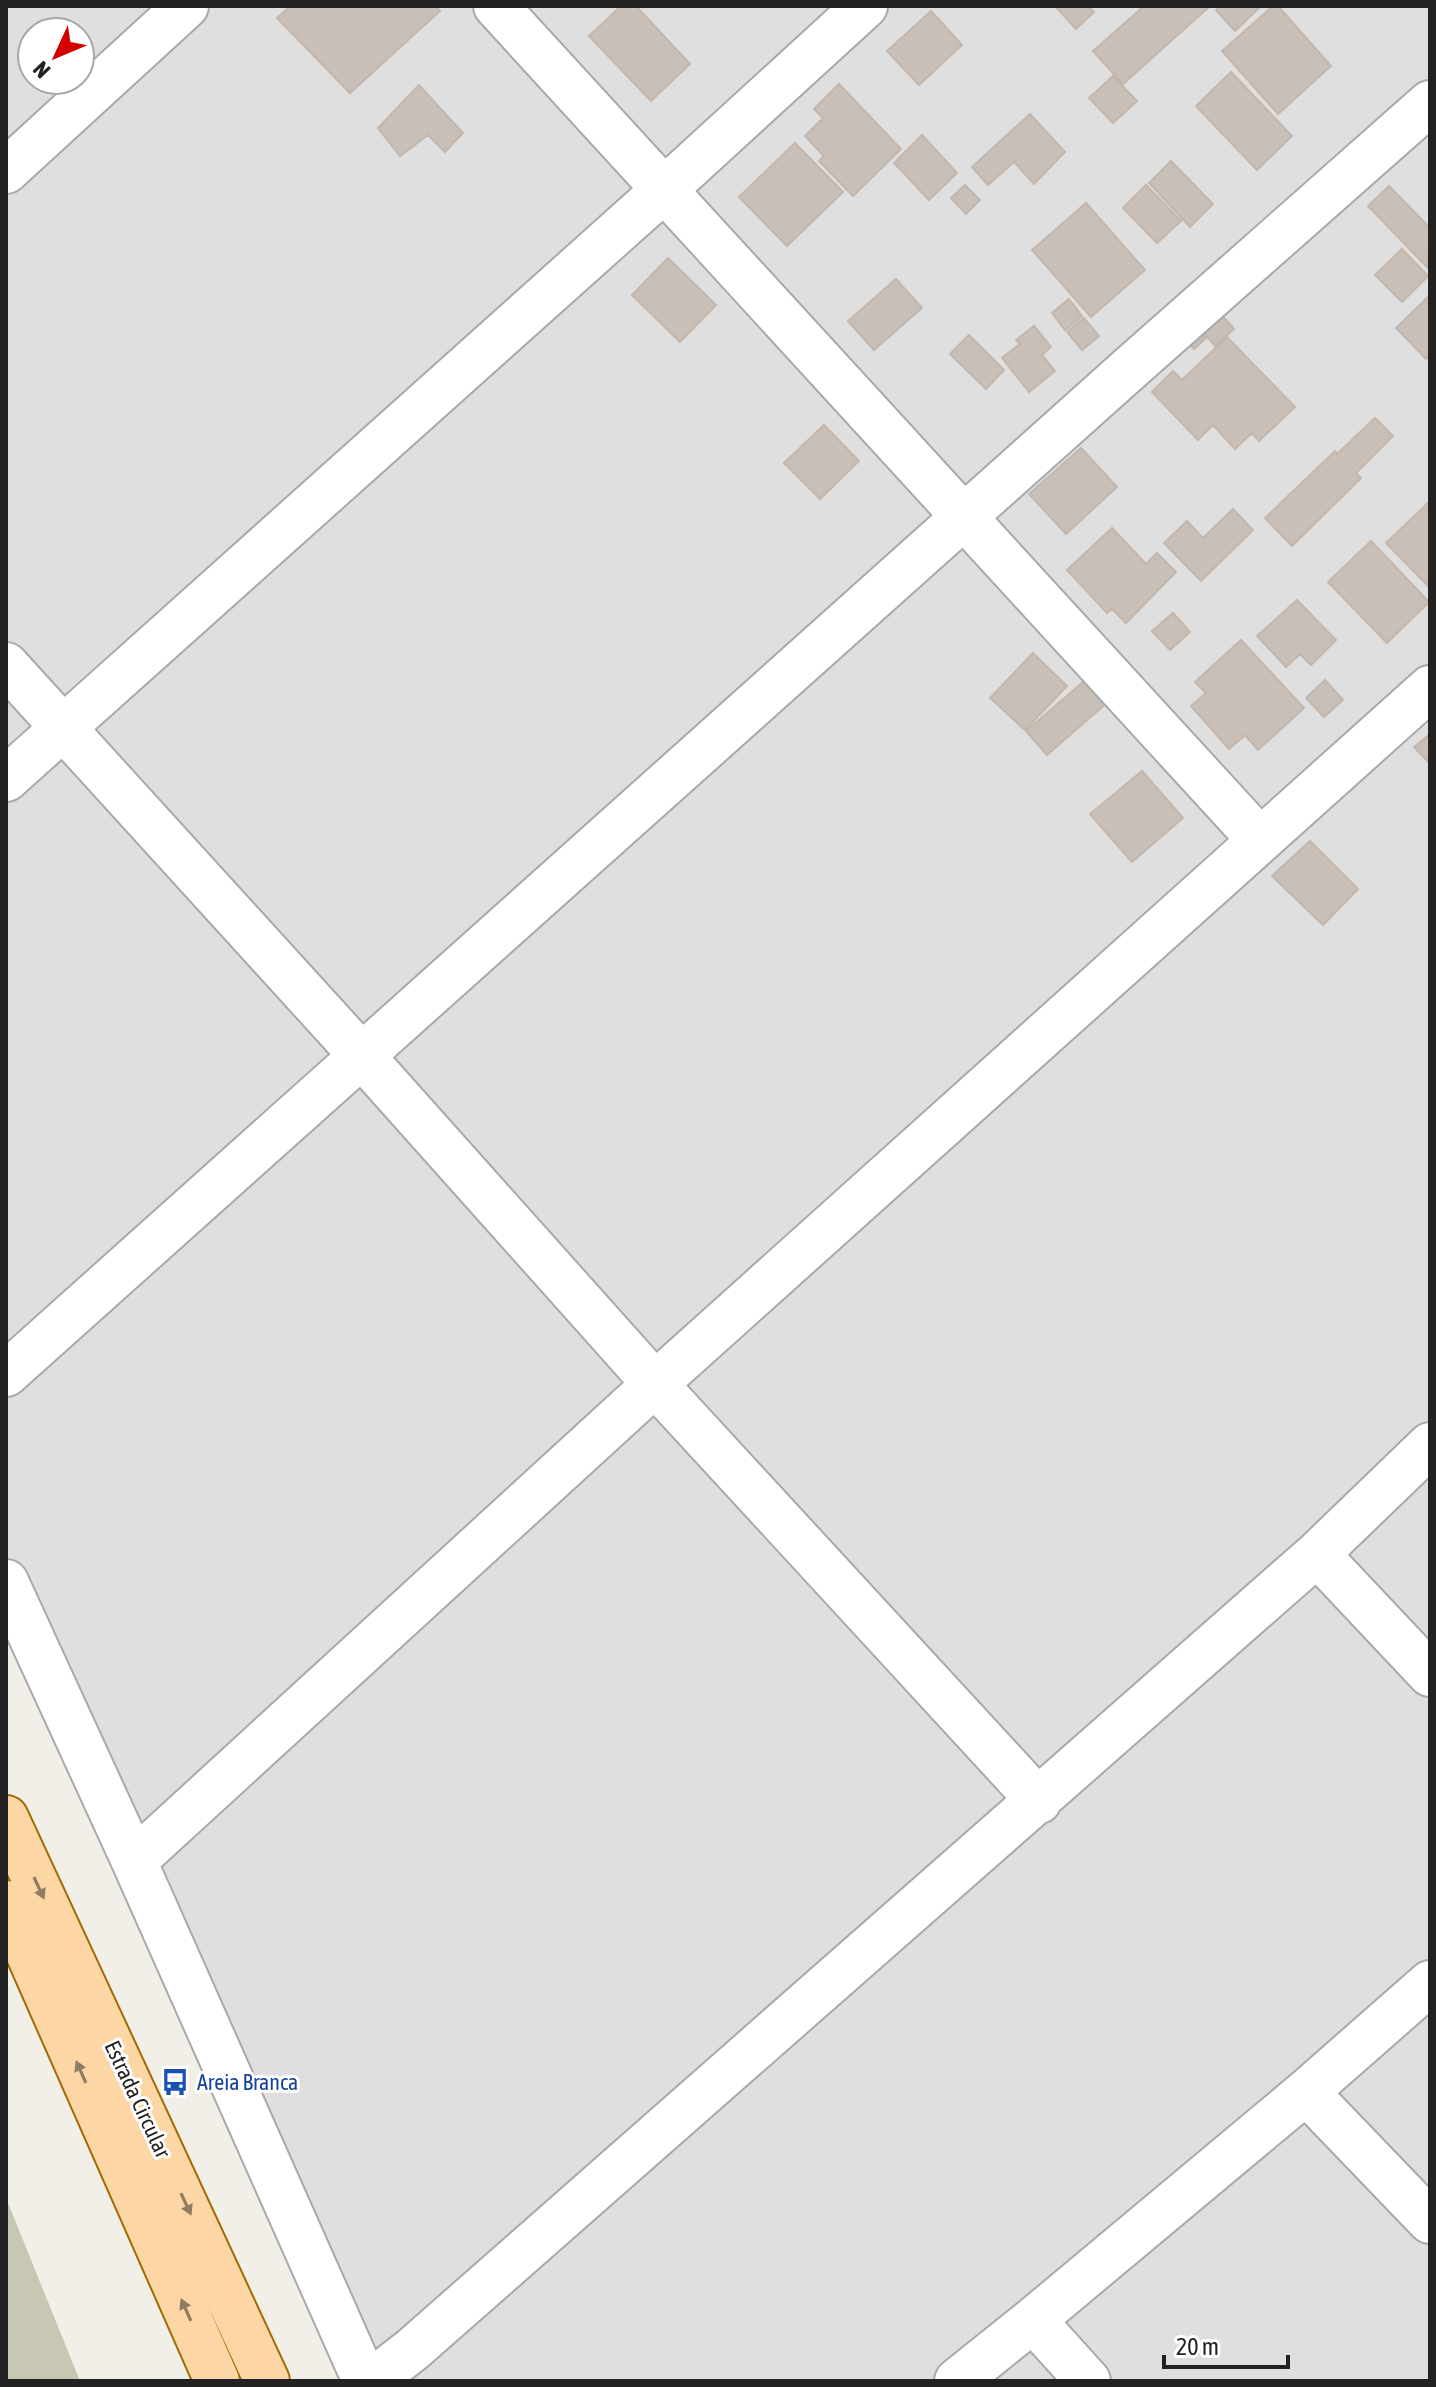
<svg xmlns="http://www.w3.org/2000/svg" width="1436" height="2387" viewBox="0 0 1436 2387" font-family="'Asap Condensed',sans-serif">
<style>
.residential{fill:#e0dfdf;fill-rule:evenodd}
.construction{fill:#c7c7b4}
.building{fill:#c7bfb8;stroke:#c4b6ab;stroke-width:2}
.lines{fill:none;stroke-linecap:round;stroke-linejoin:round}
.minor-casing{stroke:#a9a9a9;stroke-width:48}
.major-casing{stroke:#a06b00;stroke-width:48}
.minor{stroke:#fff;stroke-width:44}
.major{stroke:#fcd6a4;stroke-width:44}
.oneway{fill:#8f7c63}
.labels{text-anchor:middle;stroke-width:6;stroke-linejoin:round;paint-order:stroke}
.transit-label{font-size:22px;fill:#164399;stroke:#fff;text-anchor:start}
.street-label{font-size:22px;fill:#222;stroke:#fff}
</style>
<rect width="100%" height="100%" fill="#f2efe9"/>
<path class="residential" d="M6,6H1430V2381H376L6,1602ZM32,32H80V80H32Z"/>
<path class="construction" d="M6,2198L80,2381H6Z"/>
<path class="building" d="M290,6H435L440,11L350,93L277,18Z
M621,6H636L690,64L651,101L589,36Z
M1055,6H1088L1094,12L1076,29Z
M1144,6H1210L1123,84L1093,51Z
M1221,6H1261L1235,31L1216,10Z
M1273,6H1278L1331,66L1278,114L1222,51Z
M931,11L962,45L919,85L887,51Z
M1231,72L1292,136L1257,170L1196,106Z
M1113,76L1137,101L1113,123L1089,98Z
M839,84L901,149L853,196L819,161L824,156L805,136L823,118L814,109Z
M419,85L463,133L445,152L428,135L400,156L378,128Z
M1030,114L1065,152L1034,184L1014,162L988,185L972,167Z
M922,135L957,173L929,200L894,163Z
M795,143L843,192L787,246L739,197Z
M1171,161L1213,204L1190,227L1149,183Z
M965,185L980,200L966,214L951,198Z
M1146,185L1181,221L1157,243L1123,208Z
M1389,186L1430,228L1428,268L1368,206Z
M1086,203L1145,270L1091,317L1032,250Z
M1402,249L1428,276L1402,302L1375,275Z
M668,258L716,305L680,342L632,295Z
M896,279L922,308L874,350L848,321Z
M1430,295V356L1426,359L1396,328Z
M1069,299L1082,316L1065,330L1052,313Z
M1214,306L1234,329L1215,346L1195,322Z
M1084,318L1099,336L1082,350L1067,332Z
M1034,326L1051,347L1042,355L1055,371L1029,392L1002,358L1020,344L1016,340Z
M1197,330L1206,338L1194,349L1186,341Z
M969,335L1004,370L986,389L950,354Z
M1227,337L1295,407L1259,441L1252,433L1235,449L1213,425L1198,440L1152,392L1173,371L1182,380Z
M1375,418L1393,436L1356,473L1361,478L1292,546L1265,518L1335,451L1337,454Z
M824,425L859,461L820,499L784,463Z
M1081,448L1117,487L1066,534L1029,494Z
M1429,502L1430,503V588L1386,543Z
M1233,509L1253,530L1201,581L1164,543L1187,521L1203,538Z
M1112,528L1146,564L1157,553L1176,572L1126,623L1112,609L1107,613L1067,570Z
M1371,541L1429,602L1387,643L1328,582Z
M1297,600L1336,640L1311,665L1300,654L1286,667L1257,636Z
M1173,613L1190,632L1170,650L1152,631Z
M1241,640L1304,708L1258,750L1245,735L1229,749L1191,706L1206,693L1195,682Z
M1033,653L1067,686L1025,730L990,698Z
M1089,677L1109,701L1047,755L1026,731Z
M1325,680L1343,700L1324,717L1306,698Z
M1430,734V764L1414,747Z
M1142,771L1183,818L1132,862L1090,814Z
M1310,841L1358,889L1323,925L1272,876Z"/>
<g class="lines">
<g class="minor-casing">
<path id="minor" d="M496,6L1259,839
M6,171L186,6
M6,665L362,1056L655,1384L1039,1801
M6,779L665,189L865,6
M6,1374L1128,370L1430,103
M1317,1554L1430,1674
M6,1582L134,1861L365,2381
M134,1861L655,1384L1430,688
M1306,2092L1430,2221
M372,2381L413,2349L1317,1554L1430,1445
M957,2381L1033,2320
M1088,2381L1033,2320L1306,2092L1430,1983"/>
</g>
<g class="major-casing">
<path id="major" d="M6,1818L267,2381
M6,1903L217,2381"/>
</g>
<use href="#minor" class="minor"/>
<use href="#major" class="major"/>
</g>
<defs><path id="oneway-solid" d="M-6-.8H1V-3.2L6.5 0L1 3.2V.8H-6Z" transform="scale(2)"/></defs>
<g class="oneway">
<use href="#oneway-solid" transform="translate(39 1888) rotate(65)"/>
<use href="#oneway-solid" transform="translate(81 2072) rotate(-114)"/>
<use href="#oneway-solid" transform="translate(186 2204) rotate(65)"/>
<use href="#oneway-solid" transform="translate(186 2310) rotate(-114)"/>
</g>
<defs>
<g id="bus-bare" transform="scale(2.16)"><path d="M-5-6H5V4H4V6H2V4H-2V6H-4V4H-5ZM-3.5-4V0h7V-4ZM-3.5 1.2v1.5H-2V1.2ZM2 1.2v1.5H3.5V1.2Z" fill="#1a4fb4" stroke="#fff" stroke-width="2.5" paint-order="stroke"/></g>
</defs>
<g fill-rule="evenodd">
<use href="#bus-bare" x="175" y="2082"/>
</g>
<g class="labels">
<g class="transit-label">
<text x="197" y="2090">Areia Branca</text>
</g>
<g class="street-label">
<text transform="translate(138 2099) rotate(65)" y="8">Estrada Circular</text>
</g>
</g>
<rect width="1436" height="2387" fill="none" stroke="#222222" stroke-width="16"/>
<g transform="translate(56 56) rotate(226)"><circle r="38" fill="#ffffff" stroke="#a7a7a7" stroke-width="2"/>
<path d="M0-6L14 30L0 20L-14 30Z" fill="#d40000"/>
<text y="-12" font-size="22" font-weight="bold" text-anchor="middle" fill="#222222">N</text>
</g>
<path d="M1164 2355v12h124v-12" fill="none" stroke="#222222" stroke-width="4"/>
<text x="1176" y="2355" font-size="24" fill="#222222" stroke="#ffffff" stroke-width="6" paint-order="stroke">20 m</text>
</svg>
